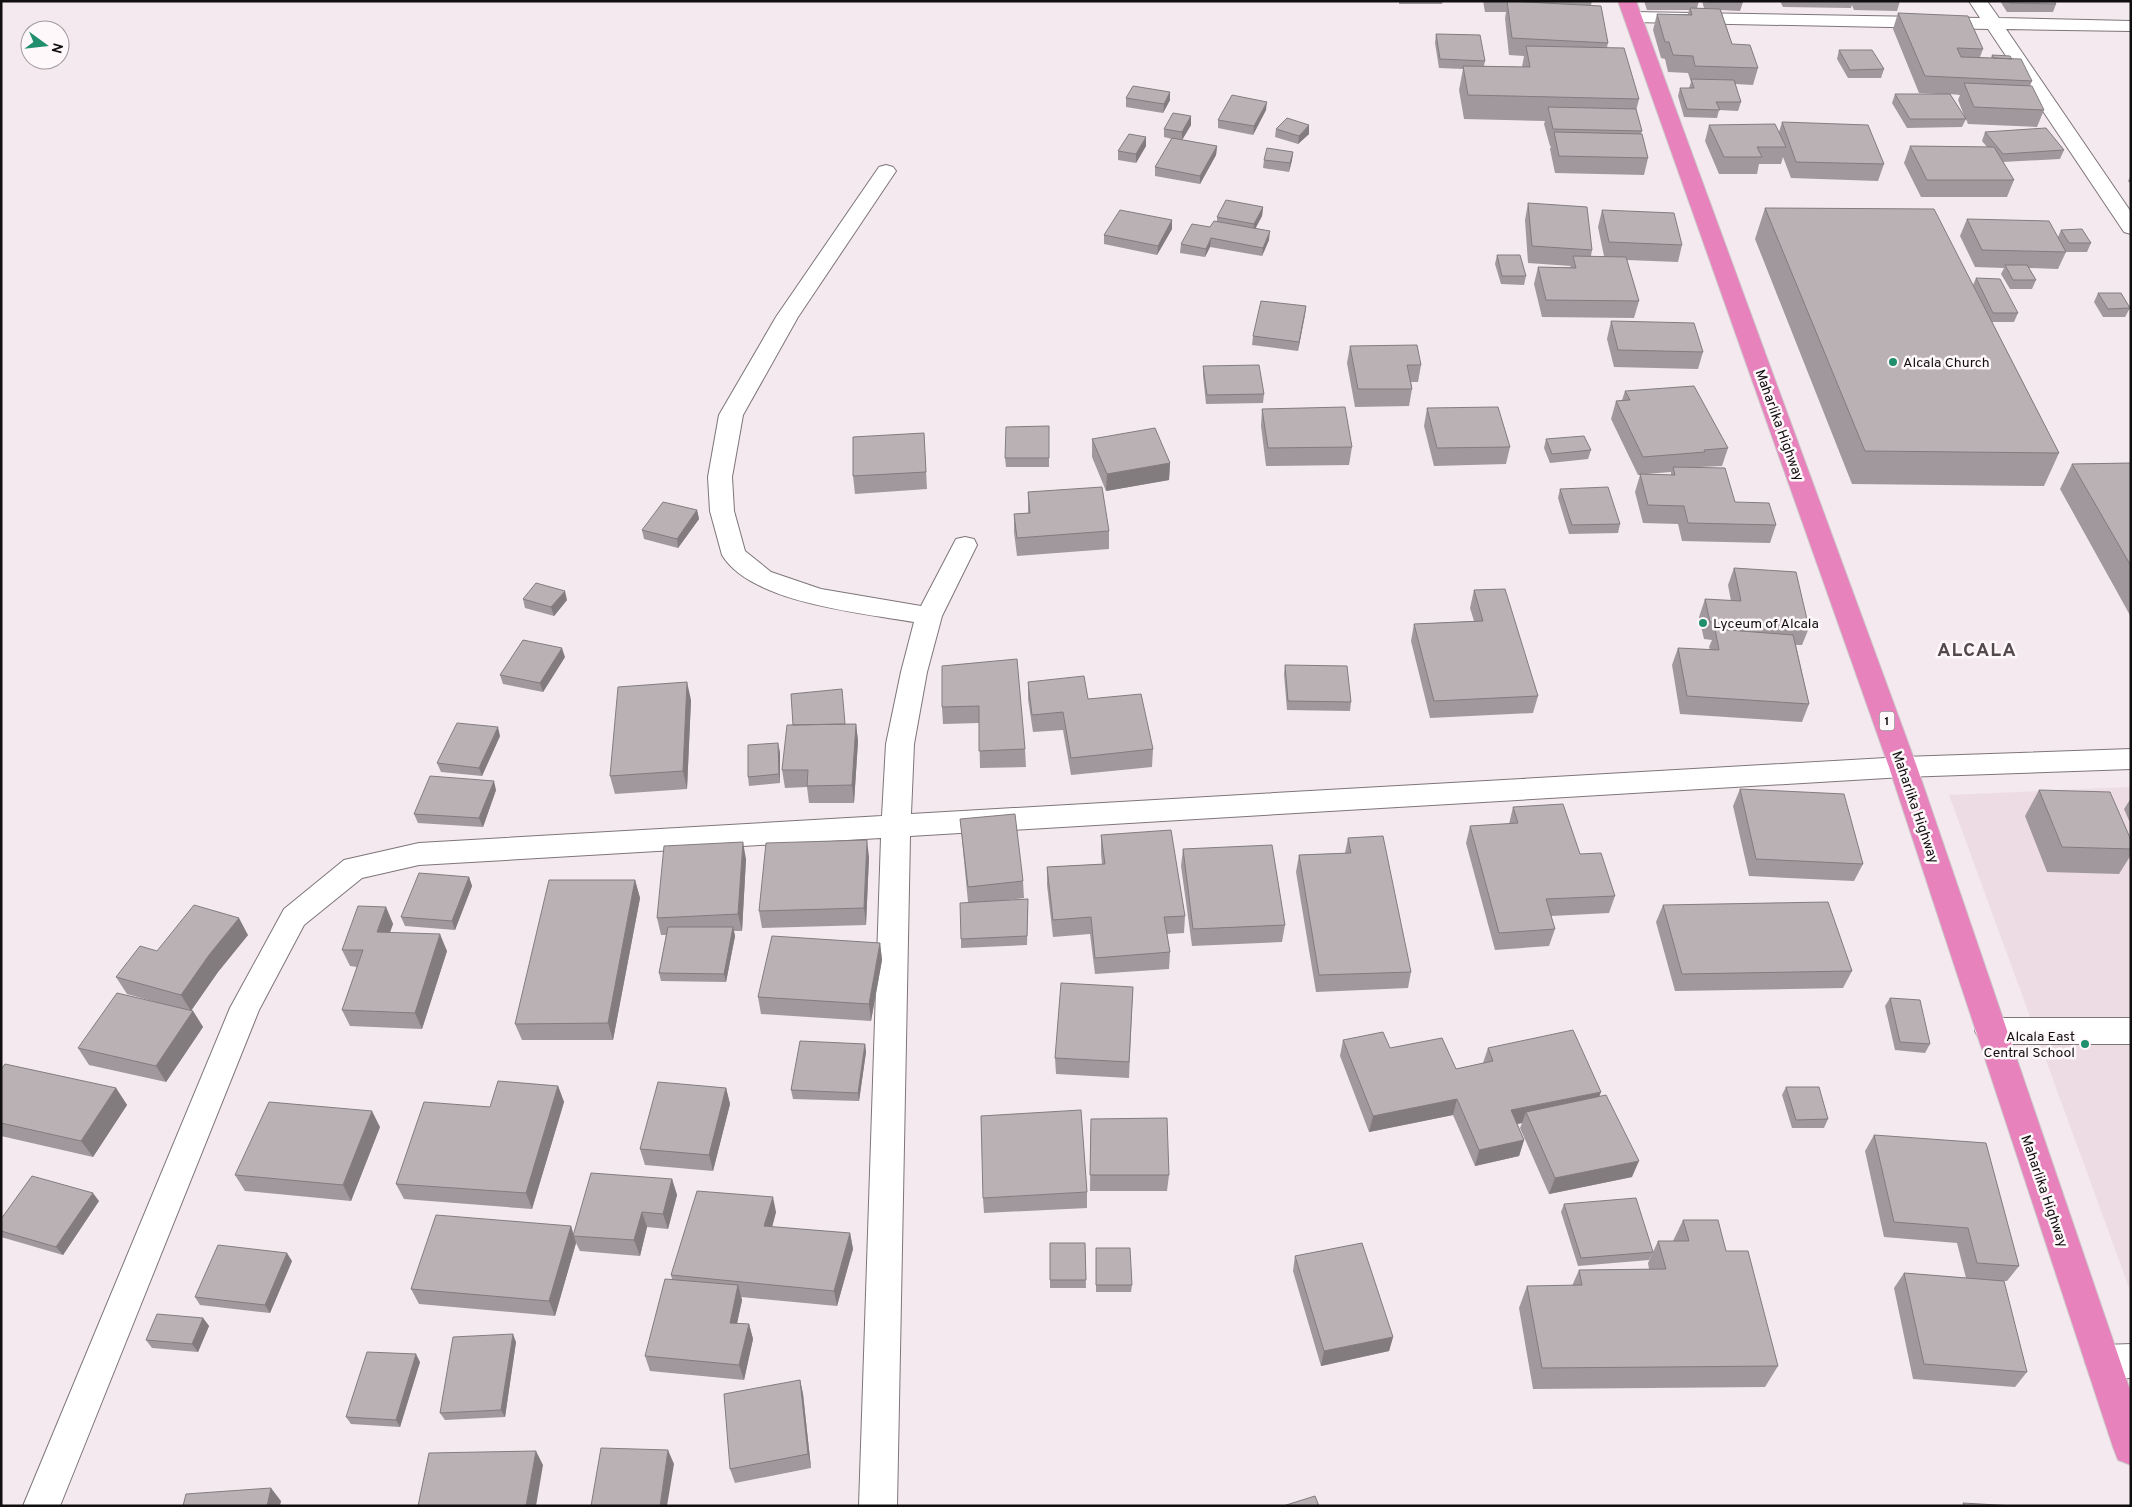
<svg xmlns="http://www.w3.org/2000/svg" width="2132" height="1507" viewBox="0 0 2132 1507" font-family="Overpass,sans-serif">
<style>
.built{fill:#eedce5}
.lines{fill:none;stroke-linecap:round;stroke-linejoin:round}
.lane-casing{stroke:#7e7579;stroke-width:2}
.street-casing{stroke:#7e7579;stroke-width:2}
.highway-casing{stroke:#cbcaca;stroke-width:2}
.lane{fill:#fff;fill-rule:evenodd}
.street{fill:#fff;fill-rule:evenodd}
.highway{fill:#e882bc;fill-rule:evenodd}
.wall{fill:#a0989c;fill-rule:evenodd}
.shaded-wall{fill:#827c7f}
.building{fill:#bab1b5;stroke:#827c7f}
.poi-dot{fill:#218f6e;stroke:#fef8fb;stroke-width:2}
.labels{text-anchor:middle;stroke-width:5;stroke-linejoin:round;paint-order:stroke}
.shield{fill:#fef8fb;stroke:#585456;stroke-width:1}
.shield-label{font-size:12px;font-weight:bold;fill:#110e0f}
.poi-label{font-size:14px;fill:#110e0f;stroke:#fef8fb;text-anchor:start}
.street-label{font-size:14px;fill:#110e0f;stroke:#fef8fb}
.district-label{font-size:19px;font-weight:bold;letter-spacing:1px;fill:#534a4e;stroke:#fef8fb}
</style>
<rect width="100%" height="100%" fill="#f3e9ee"/>
<path class="built" d="M2131,787V1293L1949,795Z"/>
<g class="lines">
<g class="lane-casing">
<path id="lane" d="M1991,1018H2131V1044H1991L1980,1040L1975,1031L1980,1022Z"/>
</g>
<g class="street-casing">
<path id="street" d="M1969,1H1987L1999,18L2131,21V31L2006,29L2131,212V234L2124,232L1988,29L1633,22L1627,21L1624,17L1627,13L1633,12L1980,18Z
M886,165L893,167L896,171L798,317L743,415L732,477L734,511L745,551L771,572L821,589L921,606L956,539L965,537L974,539L977,545L942,616L927,672L914,744L911,814L1903,757L2131,749V769L1903,777L910,836L897,1506H859L881,838L419,865L362,878L304,925L259,1010L60,1506H23L230,1008L284,909L344,860L419,843L882,816L886,744L901,672L914,622C862,613 751,603 722,555L710,511L708,477L719,415L776,317L879,167Z
M2131,1344V1378L2103,1379L2091,1374L2085,1362L2091,1350L2103,1345Z"/>
</g>
<g class="highway-casing">
<path id="highway" d="M1618,1H1636L1917,767L2131,1393V1465L2118,1460L2113,1447L1889,767Z"/>
</g>
<use href="#lane" class="lane"/>
<use href="#street" class="street"/>
<use href="#highway" class="highway"/>
</g>
<path class="wall" d="M1399,1H1443L1442,4H1399Z
M1483,1H1592L1591,5L1608,43L1607,47L1639,99L1636,111L1642,131L1641,134L1648,158L1644,175L1555,173L1550,149L1551,146H1550L1544,124L1545,121L1464,119L1459,90L1463,69L1439,68L1435,43L1436,34L1485,61L1484,66L1522,67L1524,56L1509,55L1505,18L1506,12H1485Z
M1644,1H1699L1697,8H1704L1702,1H1742L1743,2L1740,11L1721,10L1732,44L1758,68L1753,85L1735,84L1741,102L1738,111L1719,110L1717,118L1684,117L1678,96L1680,88H1689L1691,82L1688,73L1668,72L1665,59L1661,58L1653,30L1657,14H1688L1689,10H1647Z
M1780,1H1900L1897,11L1854,10L1852,5L1851,8L1783,7Z
M2000,1H2054L2056,4L2053,12H2007Z
M1898,13L1983,49L1980,57L1991,58L1992,55L2012,59L2032,81L2030,86L2044,110L2037,127L1968,124L1966,119L1962,127L1907,128L1892,103L1895,94H1938L1919,93L1893,29ZM1950,94L1960,95L1958,100L1965,118Z
M1839,50L1884,69L1881,78H1848L1837,59Z
M1170,92V100L1163,113L1126,107V98Z
M1266,110L1253,135L1218,128V120Z
M1191,116V125L1182,140L1217,146L1216,155L1200,184L1155,176V167L1172,139L1164,137V129Z
M1782,122L1884,164L1878,181L1791,178L1783,157L1781,164H1759L1757,174H1719L1705,141L1709,125L1779,132Z
M1276,129L1309,134L1298,144L1275,137Z
M1985,132L2064,150L2060,159L2003,162L2014,180L2007,197H1921L1904,163L1910,146L1987,147L1982,141Z
M1146,146L1136,163L1118,160V151Z
M1293,152L1292,160L1289,172L1263,168L1264,160Z
M2131,176V184L2128,181Z
M1528,203L1592,250L1591,256H1604L1598,227L1602,210L1682,245L1678,262L1627,260L1639,301L1634,318L1542,317L1534,284L1538,267H1570L1571,266L1528,263L1525,220Z
M1263,207L1262,216L1255,229L1269,240L1262,256L1210,247L1205,257L1180,253L1181,244L1210,227L1217,222V217Z
M1765,208L1973,285L1976,278L2018,313L2014,322H1992L2059,453L2044,486L1852,484L1755,239Z
M1967,219L2058,237L2061,230L2091,243L2087,252H2066L2058,269L2029,268L2036,280L2032,289H2010L2001,274L2004,268L1975,267L1960,236Z
M1172,220V229L1157,255L1104,244V235Z
M1497,255L1526,276L1524,285L1501,284L1495,264Z
M2098,293L2130,308L2125,317H2103L2094,302Z
M1306,306L1298,351L1252,345L1253,336Z
M1611,321L1703,352L1698,369L1614,367L1607,339Z
M1350,346L1421,365L1418,382H1411L1412,389L1409,406L1355,407L1347,363Z
M1203,366L1264,394L1263,403L1206,404L1203,375Z
M1625,391L1728,448L1722,466L1700,467L1735,502L1776,525L1770,543L1682,541L1678,524L1643,523L1635,492L1640,475H1638L1611,419L1616,401L1622,400ZM1671,472V475L1646,474Z
M1427,408L1510,447L1506,464L1434,466L1424,426Z
M1262,409L1352,447L1349,465L1266,466L1261,426Z
M1049,426V467H1006L1005,458Z
M924,433L927,489L855,494L853,476Z
M1092,439L1170,463L1169,480L1106,491L1092,457Z
M1546,439L1591,450L1588,459L1550,463L1544,448Z
M2131,463V617L2060,489L2072,464Z
M1560,489L1620,524L1618,533L1569,534L1558,498Z
M1028,492L1109,531V549L1017,556L1014,532V514L1028,513Z
M697,510L699,519L678,548L644,539L642,530Z
M1734,568L1809,628L1802,645H1796L1809,704L1802,722L1680,714L1672,665L1678,648L1710,650L1709,647L1712,640L1704,639L1699,617L1705,599L1731,601L1728,585Z
M1474,590L1538,696L1533,713L1430,718L1411,641L1414,624L1474,621L1470,608Z
M523,599L567,600L554,616L525,608Z
M565,657L543,692L503,684L500,675Z
M1285,665L1351,702L1350,711L1287,710L1284,674Z
M942,666L1025,749L1026,767L980,768L979,723L943,724L942,707Z
M1028,682L1088,699L1153,749L1152,767L1071,775L1063,730L1033,732L1028,699Z
M691,700L687,789L615,794L610,776Z
M856,724L858,741L854,803H809L807,787L785,788L782,770L793,725Z
M500,736L482,776L441,772L437,763Z
M780,752V783L749,786L748,777Z
M1740,789L1863,864L1854,881L1749,876L1733,806Z
M496,790L483,827L418,823L414,814Z
M2039,790L2131,840V855L2119,874L2047,872L2025,816Z
M2131,798V825L2124,809Z
M1513,807L1580,854L1615,896L1609,913L1551,916L1555,929L1549,946L1495,950L1466,843L1470,826L1509,824Z
M960,819L1023,881L1024,898L999,901L1028,908L1027,945L961,948V939L968,902Z
M1101,835L1185,916L1184,933L1167,934L1170,952L1169,969L1095,974L1090,934L1053,937L1047,885V867L1102,864L1101,853Z
M1348,838L1411,972L1408,988L1316,992L1296,872L1299,855L1345,853Z
M1183,849L1285,925L1282,942L1192,946L1181,866Z
M869,857L866,925L762,928L759,911Z
M746,859L742,931H734L735,936L726,982L661,981L659,973L666,935H661L657,918Z
M469,877L472,886L455,930L405,926L401,917Z
M635,880L640,898L613,1040H522L515,1024Z
M1663,905L1852,971L1843,988L1675,991L1656,922Z
M386,907L393,924L390,932L447,951L422,1029L350,1026L342,1010L357,967L350,966L342,950Z
M248,935L218,972L191,1010L193,1011L203,1027L166,1082L89,1065L78,1048L159,1003L127,994L116,977L157,951Z
M880,943L882,960L871,1021L761,1014L758,997Z
M1133,987L1129,1078L1056,1074L1055,1058Z
M1890,998L1930,1044L1925,1053L1895,1050L1885,1006Z
M1343,1040L1390,1048L1456,1069L1483,1063L1488,1048L1600,1096L1632,1177L1549,1194L1520,1128L1522,1123L1517,1124L1524,1140L1519,1156L1475,1166L1453,1115L1369,1132L1340,1056Z
M865,1044L866,1052L859,1101L793,1099L791,1090Z
M1,1069L116,1088L127,1105L93,1157L1,1136Z
M558,1086L564,1102L532,1209L404,1199L396,1184L490,1107Z
M1786,1087L1828,1119L1824,1128H1792L1782,1095Z
M726,1088L730,1104L713,1171L645,1165L640,1149Z
M1091,1119L1169,1175L1167,1191H1090Z
M380,1127L351,1201L245,1191L235,1175Z
M1874,1135L2019,1266L2007,1281H2004L2027,1372L2015,1387L1913,1379L1894,1288L1904,1273L1966,1278L1957,1243L1884,1237L1865,1151Z
M672,1179L677,1195L668,1229L647,1227L640,1256L580,1251L576,1243L555,1316L419,1304L411,1289L571,1226L574,1235Z
M1087,1192V1208L984,1213L983,1198Z
M99,1201L63,1255L1,1237V1219Z
M1564,1204L1653,1252L1649,1260L1578,1266L1561,1212Z
M776,1212L772,1227L850,1233L853,1249L837,1306L741,1297L742,1300L737,1323L749,1324L753,1339L744,1380L650,1371L645,1356L672,1279L671,1275Z
M1683,1220L1726,1251L1778,1366L1765,1387L1533,1389L1519,1308L1527,1286H1572L1579,1270L1649,1269L1648,1263L1658,1241H1673Z
M1050,1243H1085L1086,1288H1050Z
M1096,1248L1132,1285L1131,1292H1096Z
M1295,1256L1393,1337L1389,1351L1321,1366L1293,1271Z
M292,1261L270,1313L200,1305L195,1297Z
M203,1318L209,1326L198,1352L152,1348L146,1340Z
M516,1342L505,1417L445,1420L440,1413Z
M420,1362L400,1427L351,1424L346,1417Z
M800,1380L803,1394L811,1468L735,1483L730,1469Z"/>
<path class="shaded-wall" d="M1170,92V100L1163,113L1164,104Z
M1267,102L1266,110L1253,135L1254,126Z
M1191,116V125L1182,140V132Z
M1309,125V134L1298,144L1299,136Z
M1146,137V146L1136,163V154Z
M1217,146L1216,155L1200,184V176Z
M1293,152L1292,160L1289,172L1290,163Z
M1263,207L1262,216L1253,233L1254,224Z
M1172,220V229L1157,255L1158,246Z
M1270,231L1269,240L1262,256L1263,248Z
M1211,238L1210,247L1205,257L1206,249Z
M1306,306L1305,315L1298,351L1299,342Z
M1170,463L1169,480L1106,491L1107,474Z
M697,510L699,519L678,548L677,539Z
M565,591L567,600L554,616L551,607Z
M562,648L565,657L543,692L540,683Z
M687,682L691,700L687,789L683,771Z
M856,724L858,741L854,803L852,785Z
M498,727L500,736L482,776L479,768Z
M778,743L780,752V783L779,774Z
M494,781L496,790L483,827L479,818Z
M867,840L869,857L866,925L864,908Z
M743,842L746,859L742,931L738,914Z
M469,877L472,886L455,930L452,921Z
M635,880L640,898L613,1040L608,1023Z
M386,907L393,924L384,949L377,932Z
M239,918L248,935L218,972L191,1011L181,995L209,955Z
M733,927L735,936L726,982L724,974Z
M440,934L447,951L422,1029L415,1013Z
M880,943L882,960L871,1021L869,1004Z
M193,1011L203,1027L166,1082L156,1066Z
M865,1044L866,1052L859,1101L858,1093Z
M558,1086L564,1102L532,1209L526,1193Z
M116,1088L127,1105L93,1157L81,1141Z
M726,1088L730,1104L713,1171L709,1155Z
M1601,1092L1595,1108L1526,1112L1522,1123L1506,1126L1511,1110Z
M1457,1099L1453,1115L1369,1132L1373,1116Z
M372,1111L380,1127L351,1201L343,1185Z
M1524,1140L1519,1156L1475,1166L1479,1150Z
M1639,1161L1632,1177L1549,1194L1555,1178Z
M672,1179L677,1195L668,1229L663,1214Z
M93,1193L99,1201L63,1255L56,1247Z
M773,1197L776,1212L768,1242L764,1226Z
M642,1212L647,1227L640,1256L634,1240Z
M571,1226L576,1243L555,1316L549,1301Z
M850,1233L853,1249L837,1306L834,1291Z
M287,1253L292,1261L270,1313L265,1305Z
M738,1285L742,1300L734,1338L730,1323Z
M203,1318L209,1326L198,1352L192,1344Z
M749,1324L753,1339L744,1380L739,1365Z
M513,1334L516,1342L505,1417L501,1410Z
M1393,1337L1389,1351L1321,1366L1324,1351Z
M416,1354L420,1362L400,1427L396,1420Z
M800,1380L803,1394L811,1468L808,1454Z
M668,1450L674,1464L667,1506H660Z
M536,1451L543,1465L536,1506H526Z
M271,1488L281,1501L280,1506H267Z"/>
<path class="building" d="M1507,1L1601,6L1608,43L1512,38Z
M1707,1H1742L1743,2H1707Z
M2009,1H2054L2056,4L2010,3Z
M1690,8L1720,9L1732,44L1750,45L1758,68L1695,66L1693,56L1673,55L1669,42H1665L1657,14L1692,15Z
M1898,13L1968,16L1983,49L1957,48L1961,57L2021,59L2032,81L1925,76Z
M1436,34L1480,35L1485,61L1440,59Z
M1526,46L1624,48L1639,99L1468,95L1463,66L1530,67Z
M1839,50H1872L1884,69L1850,70Z
M1992,55L2010,56L2012,59L1994,58Z
M1691,79L1734,80L1741,102H1716L1720,110L1687,109L1680,88H1694Z
M1964,83L2032,86L2044,110L1974,107Z
M1133,86L1170,92L1164,104L1126,98Z
M1895,94H1950L1966,119H1910Z
M1232,95L1267,102L1254,126L1218,120Z
M1548,107L1636,109L1642,131L1553,129Z
M1173,113L1191,116L1182,132L1164,129Z
M1287,118L1309,125L1299,136L1276,129Z
M1782,122L1868,125L1884,164L1796,162Z
M1775,124L1786,147H1757L1762,157H1724L1709,125Z
M2046,128L2064,150L2003,154L1985,132Z
M1554,132L1642,134L1648,158L1559,156Z
M1129,134L1146,137L1136,154L1118,151Z
M1172,138L1217,146L1200,176L1155,167Z
M1910,146L1994,147L2014,180H1927Z
M1267,148L1293,152L1290,163L1264,160Z
M1226,200L1263,207L1254,224L1217,217Z
M1528,203L1587,207L1592,250L1532,246Z
M1765,208L1934,209L2059,453L1865,451Z
M1120,210L1172,220L1158,246L1104,235Z
M1602,210L1674,213L1682,245L1609,242Z
M1967,219L2049,221L2066,252L1982,250Z
M1214,221L1270,231L1263,248L1211,238L1206,249L1181,244L1192,224L1210,227Z
M2082,229L2091,243H2069L2061,230Z
M1497,255H1520L1526,276H1502Z
M1573,256L1626,257L1639,301L1546,300L1538,267L1576,268Z
M2005,265H2027L2036,280H2013Z
M1976,278L2000,279L2018,313H1993Z
M2098,293H2121L2130,308L2108,309Z
M1261,301L1306,306L1299,342L1253,336Z
M1611,321L1694,323L1703,352L1618,350Z
M1417,345L1421,365H1407L1412,389H1358L1350,346Z
M1259,365L1264,394L1207,395L1203,366Z
M1694,386L1728,448L1704,450L1705,452L1643,457L1616,401L1630,400L1625,391Z
M1345,407L1352,447L1268,448L1262,409Z
M1498,407L1510,447L1437,448L1427,408Z
M1049,426V458H1005L1006,427Z
M1155,428L1170,463L1107,474L1092,439Z
M924,433L926,472L853,476V437Z
M1584,436L1591,450L1552,454L1546,439Z
M2131,463V566L2072,464Z
M1673,467L1725,468L1735,502L1769,503L1776,525L1688,523L1684,506L1648,505L1640,474L1675,475Z
M1102,487L1109,531L1017,538L1014,514L1030,513L1028,492Z
M1608,487L1620,524L1572,525L1560,489Z
M663,502L697,510L677,539L642,530Z
M1734,568L1796,572L1809,628L1710,622L1705,599L1741,601Z
M536,583L565,591L551,607L523,599Z
M1505,589L1538,696L1434,701L1414,624L1483,621L1474,590Z
M1715,629L1793,635L1809,704L1687,696L1678,648L1719,650Z
M523,640L562,648L540,683L500,675Z
M1017,659L1025,749L979,751V706L942,707V666Z
M1285,665L1347,666L1351,702L1288,701Z
M1084,676L1088,699L1141,694L1153,749L1071,758L1063,712L1032,715L1028,682Z
M687,682L683,771L610,776L618,687Z
M842,689L845,724L793,725L791,694Z
M457,723L498,727L479,768L437,763Z
M856,724L852,785L807,786L808,770H782L787,725Z
M778,743L779,774L748,777V745Z
M430,776L494,781L479,818L414,814Z
M1740,789L1844,794L1863,864L1756,859Z
M2039,790L2110,792L2131,840V849L2062,847Z
M1563,804L1580,854L1601,853L1615,896L1546,899L1555,929L1499,933L1470,826L1518,823L1513,807Z
M1015,814L1023,881L968,887L960,819Z
M1171,830L1185,916L1164,917L1170,952L1095,958L1091,917L1053,920L1047,867L1105,864L1101,835Z
M1383,836L1411,972L1319,975L1299,855L1351,853L1348,838Z
M867,840L864,908L759,911L766,843Z
M743,842L738,914L657,918L664,846Z
M1272,845L1285,925L1193,929L1183,849Z
M419,873L469,877L452,921L401,917Z
M549,880H635L608,1023L515,1024Z
M1028,899L1027,936L961,939L960,903Z
M1828,902L1852,971L1682,974L1663,905Z
M194,905L239,918L209,955L181,995L116,977L140,946L157,951Z
M358,906L386,907L377,932L440,934L415,1013L342,1010L363,950H342Z
M668,927H733L724,974L659,973Z
M772,936L880,943L869,1004L758,997Z
M1061,983L1133,987L1129,1062L1055,1058Z
M117,993L193,1011L156,1066L78,1048Z
M1890,998L1920,1000L1930,1044L1900,1042Z
M1573,1030L1601,1092L1511,1110L1524,1140L1479,1150L1457,1099L1373,1116L1343,1040L1383,1032L1390,1048L1442,1038L1456,1069L1493,1061L1488,1048Z
M800,1041L865,1044L858,1093L791,1090Z
M5,1064L116,1088L81,1141L1,1123V1069Z
M498,1081L558,1086L526,1193L396,1184L424,1102L490,1107Z
M658,1082L726,1088L709,1155L640,1149Z
M1786,1087H1819L1828,1119L1796,1120Z
M1606,1095L1639,1161L1555,1178L1526,1112Z
M269,1102L372,1111L343,1185L235,1175Z
M1081,1110L1087,1192L983,1198L981,1116Z
M1167,1118L1169,1175H1090L1091,1119Z
M1874,1135L1986,1143L2019,1266L1977,1263L1968,1228L1894,1222Z
M591,1173L672,1179L663,1214L642,1212L634,1240L573,1236Z
M32,1176L93,1193L56,1247L1,1231V1219Z
M697,1191L773,1197L764,1226L850,1233L834,1291L671,1275Z
M1636,1198L1653,1252L1581,1258L1564,1204Z
M436,1215L571,1226L549,1301L411,1289Z
M1683,1220H1718L1726,1251H1748L1778,1366L1542,1368L1527,1286L1582,1285L1579,1270L1666,1269L1658,1241H1689Z
M1050,1243H1085L1086,1280H1050Z
M1362,1243L1393,1337L1324,1351L1295,1256Z
M218,1245L287,1253L265,1305L195,1297Z
M1096,1248H1130L1132,1285H1096Z
M1904,1273L2004,1281L2027,1372L1924,1364Z
M665,1279L738,1285L730,1323L749,1324L739,1365L645,1356Z
M157,1314L203,1318L192,1344L146,1340Z
M513,1334L501,1410L440,1413L453,1337Z
M367,1352L416,1354L396,1420L346,1417Z
M800,1380L808,1454L730,1469L724,1394Z
M601,1448L668,1450L660,1506H591Z
M536,1451L526,1506H418L429,1453Z
M271,1488L267,1506H183L186,1494Z
M1315,1496L1319,1506H1283Z
M1963,1503L2014,1506H1964Z"/>
<g class="poi-dot">
<circle cx="1893" cy="362" r="5"/>
<circle cx="1703" cy="623" r="5"/>
<circle cx="2085" cy="1044" r="5"/>
</g>
<g class="labels">
<rect class="shield" x="1879.5" y="711.5" width="15" height="19" rx="4"/>
<g class="shield-label">
<text x="1887" y="725">1</text>
</g>
<g class="poi-label">
<text x="1903" y="367">Alcala Church</text>
<text x="1713" y="628">Lyceum of Alcala</text>
<text x="2075" y="1041" text-anchor="end">Alcala East<tspan x="2075" dy="16">Central School</tspan></text>
</g>
<g class="street-label">
<text transform="translate(1780 425) rotate(70)" y="5">Maharlika Highway</text>
<text transform="translate(1916 807) rotate(71)" y="5">Maharlika Highway</text>
<text transform="translate(2045 1191) rotate(71)" y="5">Maharlika Highway</text>
</g>
<g class="district-label">
<text x="1977" y="656">ALCALA</text>
</g>
</g>
<rect width="2132" height="1507" fill="none" stroke="#110e0f" stroke-width="5"/>
<g transform="translate(45 45) rotate(105)"><circle r="24" fill="#fef8fb" stroke="#9f9a9d"/>
<path d="M0-4L9 19L0 12L-9 19Z" fill="#218f6e"/>
<text y="-8" font-size="14" font-weight="bold" text-anchor="middle" fill="#110e0f">N</text>
</g>
</svg>
